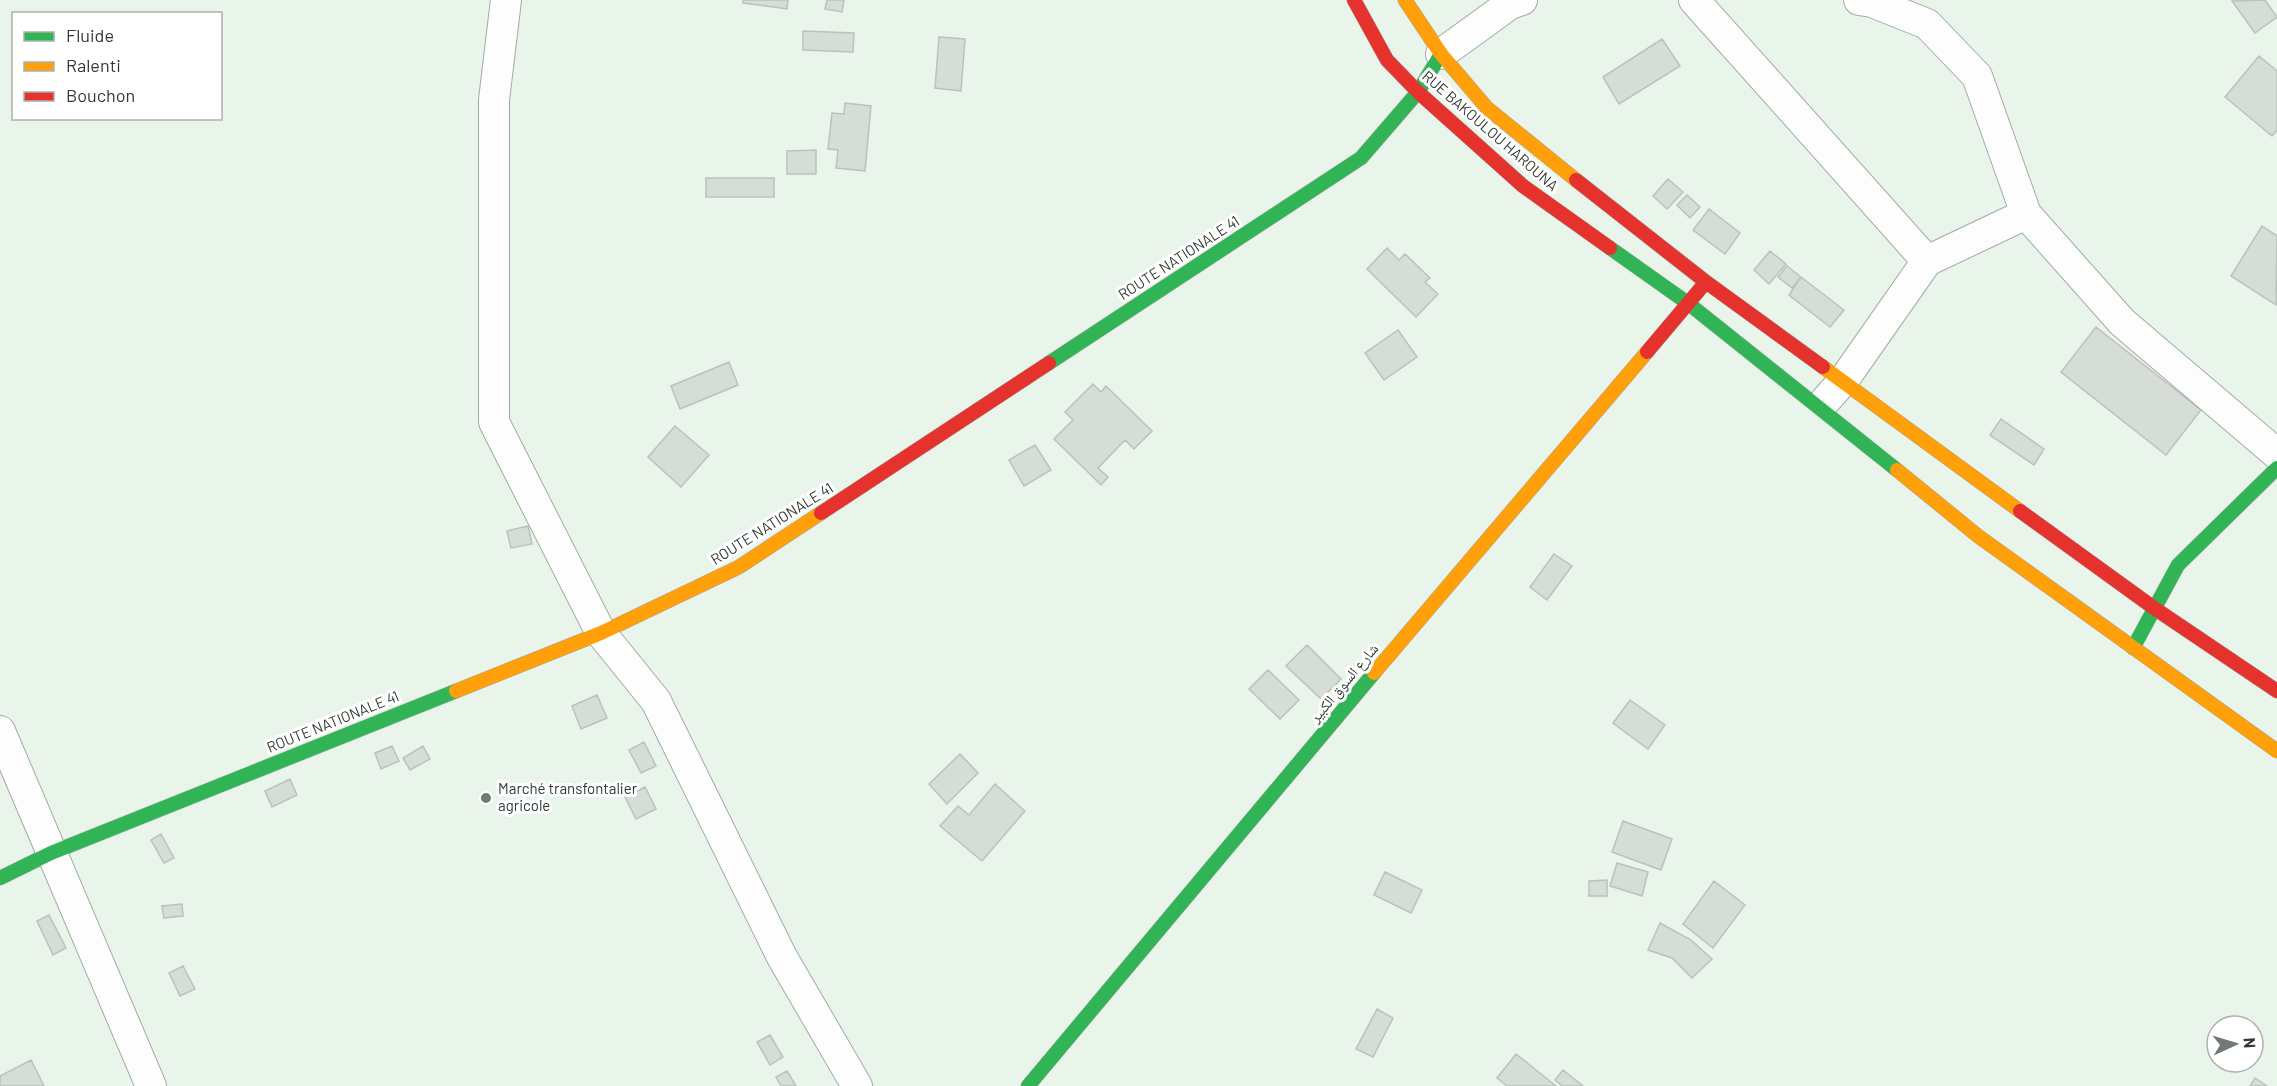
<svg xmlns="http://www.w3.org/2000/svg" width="2277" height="1086" viewBox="0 0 2277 1086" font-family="Barlow,'Noto Naskh Arabic',sans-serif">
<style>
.building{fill:#d5ddd6;stroke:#bac2bb;stroke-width:1.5}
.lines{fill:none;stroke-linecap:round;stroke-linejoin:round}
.street-casing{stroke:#a4aca5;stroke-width:32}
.fast-casing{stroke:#a4aca5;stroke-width:15}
.slow-casing{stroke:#a4aca5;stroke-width:15}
.jam-casing{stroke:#a4aca5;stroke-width:15}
.street{stroke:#fcfdfc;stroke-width:30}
.fast{stroke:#30b455;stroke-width:14}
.slow{stroke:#ff9f0a;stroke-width:14}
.jam{stroke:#e5322d;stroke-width:14}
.poi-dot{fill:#727a73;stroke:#fff;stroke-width:2}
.labels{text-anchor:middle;stroke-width:6;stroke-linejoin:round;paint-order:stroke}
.street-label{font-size:15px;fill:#323933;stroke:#fff}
.poi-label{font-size:15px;fill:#323933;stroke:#fff;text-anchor:start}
</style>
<rect width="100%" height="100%" fill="#e9f4ea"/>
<path class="building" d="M743,0H788L787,9L743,3Z
M827,0H844L842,12L825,9Z
M2265,0L2277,17L2255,33L2232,1Z
M803,31L854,33L853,52L803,50Z
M939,37L965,39L961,91L935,88Z
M1662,39L1680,66L1619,104L1603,77Z
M2259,56L2277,71V130L2272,136L2225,97Z
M845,103L871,106L865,171L836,168L838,150L828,149L832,113L844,114Z
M816,150V174H787V151Z
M706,178H774V197H706Z
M1668,179L1683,192L1667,209L1653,196Z
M1687,195L1700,207L1690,218L1677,205Z
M1709,209L1740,233L1725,254L1693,230Z
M2262,226L2277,236L2276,305L2231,276Z
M1387,248L1399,260L1405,254L1430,278L1425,282L1438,294L1416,317L1367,269Z
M1770,251L1786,264L1769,284L1754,270Z
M1787,266L1801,277L1792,288L1778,277Z
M1801,277L1844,310L1830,327L1789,295Z
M2096,327L2201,410L2166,455L2061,372Z
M1398,330L1417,357L1384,380L1365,353Z
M729,362L738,385L680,409L671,386Z
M1093,384L1101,392L1106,386L1152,431L1134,449L1125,440L1098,468L1108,477L1101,485L1054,439L1073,420L1065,412Z
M2001,419L2044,449L2034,465L1990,435Z
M675,426L709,455L681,487L648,457Z
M1035,445L1051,470L1024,486L1009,460Z
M528,526L532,544L511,548L507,531Z
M1554,554L1572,566L1547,600L1530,587Z
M1307,645L1341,679L1321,699L1286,666Z
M1268,670L1299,700L1280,719L1249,689Z
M597,695L607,718L581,729L572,706Z
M1630,700L1665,725L1648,749L1613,723Z
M644,742L656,766L641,773L629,750Z
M392,746L399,761L381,769L375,753Z
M423,746L430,759L410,770L403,758Z
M960,754L978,773L947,804L929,784Z
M290,779L297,795L272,807L265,791Z
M995,784L1025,811L982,861L940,826L958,806L969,815Z
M645,787L656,809L636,819L625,797Z
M1623,821L1672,839L1661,870L1612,852Z
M161,834L174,858L164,863L151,840Z
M1617,863L1648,872L1642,896L1610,886Z
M1385,872L1422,890L1411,913L1374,895Z
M1607,880V896H1589V881Z
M1714,881L1745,905L1713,948L1683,924Z
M182,904L183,916L164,918L162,906Z
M49,915L66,948L53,955L37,921Z
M1660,923L1691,940L1712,959L1692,978L1672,958L1648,950Z
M183,966L195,989L180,996L169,973Z
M1377,1009L1393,1018L1373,1057L1356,1049Z
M770,1035L783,1057L770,1065L757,1042Z
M1516,1054L1556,1086H1507L1497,1078Z
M31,1060L44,1086H0V1076Z
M1563,1070L1583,1086H1562L1555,1080Z
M787,1071L796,1086H781L776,1077Z
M2255,1078L2267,1086H2250Z"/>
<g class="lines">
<g class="street-casing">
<path id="street" d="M506,0L494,100V422L601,633L656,701L782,957L857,1086
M1694,0L1927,261L1843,381L1826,400
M1859,0L1872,2L1927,24L1977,76L2026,214L1927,261
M1441,54L1510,4L1522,0
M2026,214L2122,322L2277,454
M0,731L151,1086"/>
</g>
<g class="fast-casing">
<path id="fast" d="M1610,248L1689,304L1897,470
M1049,363L1361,158L1418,92L1441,54
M2133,648L2178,565L2277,468
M0,878L51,853L456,691
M1028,1086L1374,673"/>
</g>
<g class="slow-casing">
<path id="slow" d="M1405,0L1441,54L1487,108L1576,180
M1823,367L2020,511
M1897,470L1978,536L2277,751
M1374,673L1647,352
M456,691L601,633L739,567L821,513"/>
</g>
<g class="jam-casing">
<path id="jam" d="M1354,0L1387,60L1418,92L1523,186L1610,248
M1576,180L1706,282L1823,367
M1647,352L1706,282
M2020,511L2154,608L2277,691
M821,513L1049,363"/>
</g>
<use href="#street" class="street"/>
<use href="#fast" class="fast"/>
<use href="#slow" class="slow"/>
<use href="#jam" class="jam"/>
</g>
<circle class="poi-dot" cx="486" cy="798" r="6"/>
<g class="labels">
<g class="street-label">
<text transform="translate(1490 131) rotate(41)" y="5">RUE BAKOULOU HAROUNA</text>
<text transform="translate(1179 258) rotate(-33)" y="5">ROUTE NATIONALE 41</text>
<text transform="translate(772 524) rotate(-32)" y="5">ROUTE NATIONALE 41</text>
<text transform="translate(1344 683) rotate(-50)" y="5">شارع السوق الكبير</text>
<text transform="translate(333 722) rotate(-22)" y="5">ROUTE NATIONALE 41</text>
</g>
<g class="poi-label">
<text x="498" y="794">Marché transfontalier<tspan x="498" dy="17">agricole</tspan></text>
</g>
</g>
<rect x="12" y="12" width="210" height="108" fill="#ffffff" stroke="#adb0ad" stroke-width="1.5"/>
<rect x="24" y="32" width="30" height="9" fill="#30b455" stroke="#adb0ad" stroke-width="1.5"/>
<text x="66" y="42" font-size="18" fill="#323933">Fluide</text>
<rect x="24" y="62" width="30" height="9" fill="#ff9f0a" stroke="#adb0ad" stroke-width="1.5"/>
<text x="66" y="72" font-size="18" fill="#323933">Ralenti</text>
<rect x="24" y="92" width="30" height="9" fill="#e5322d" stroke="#adb0ad" stroke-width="1.5"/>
<text x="66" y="102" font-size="18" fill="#323933">Bouchon</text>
<g transform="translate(2235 1044) rotate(86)"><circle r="28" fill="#ffffff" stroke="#adb0ad" stroke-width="1.5"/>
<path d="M0-4.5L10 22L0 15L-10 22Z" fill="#727a73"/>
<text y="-9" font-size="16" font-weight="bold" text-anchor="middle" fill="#323933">N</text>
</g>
</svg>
